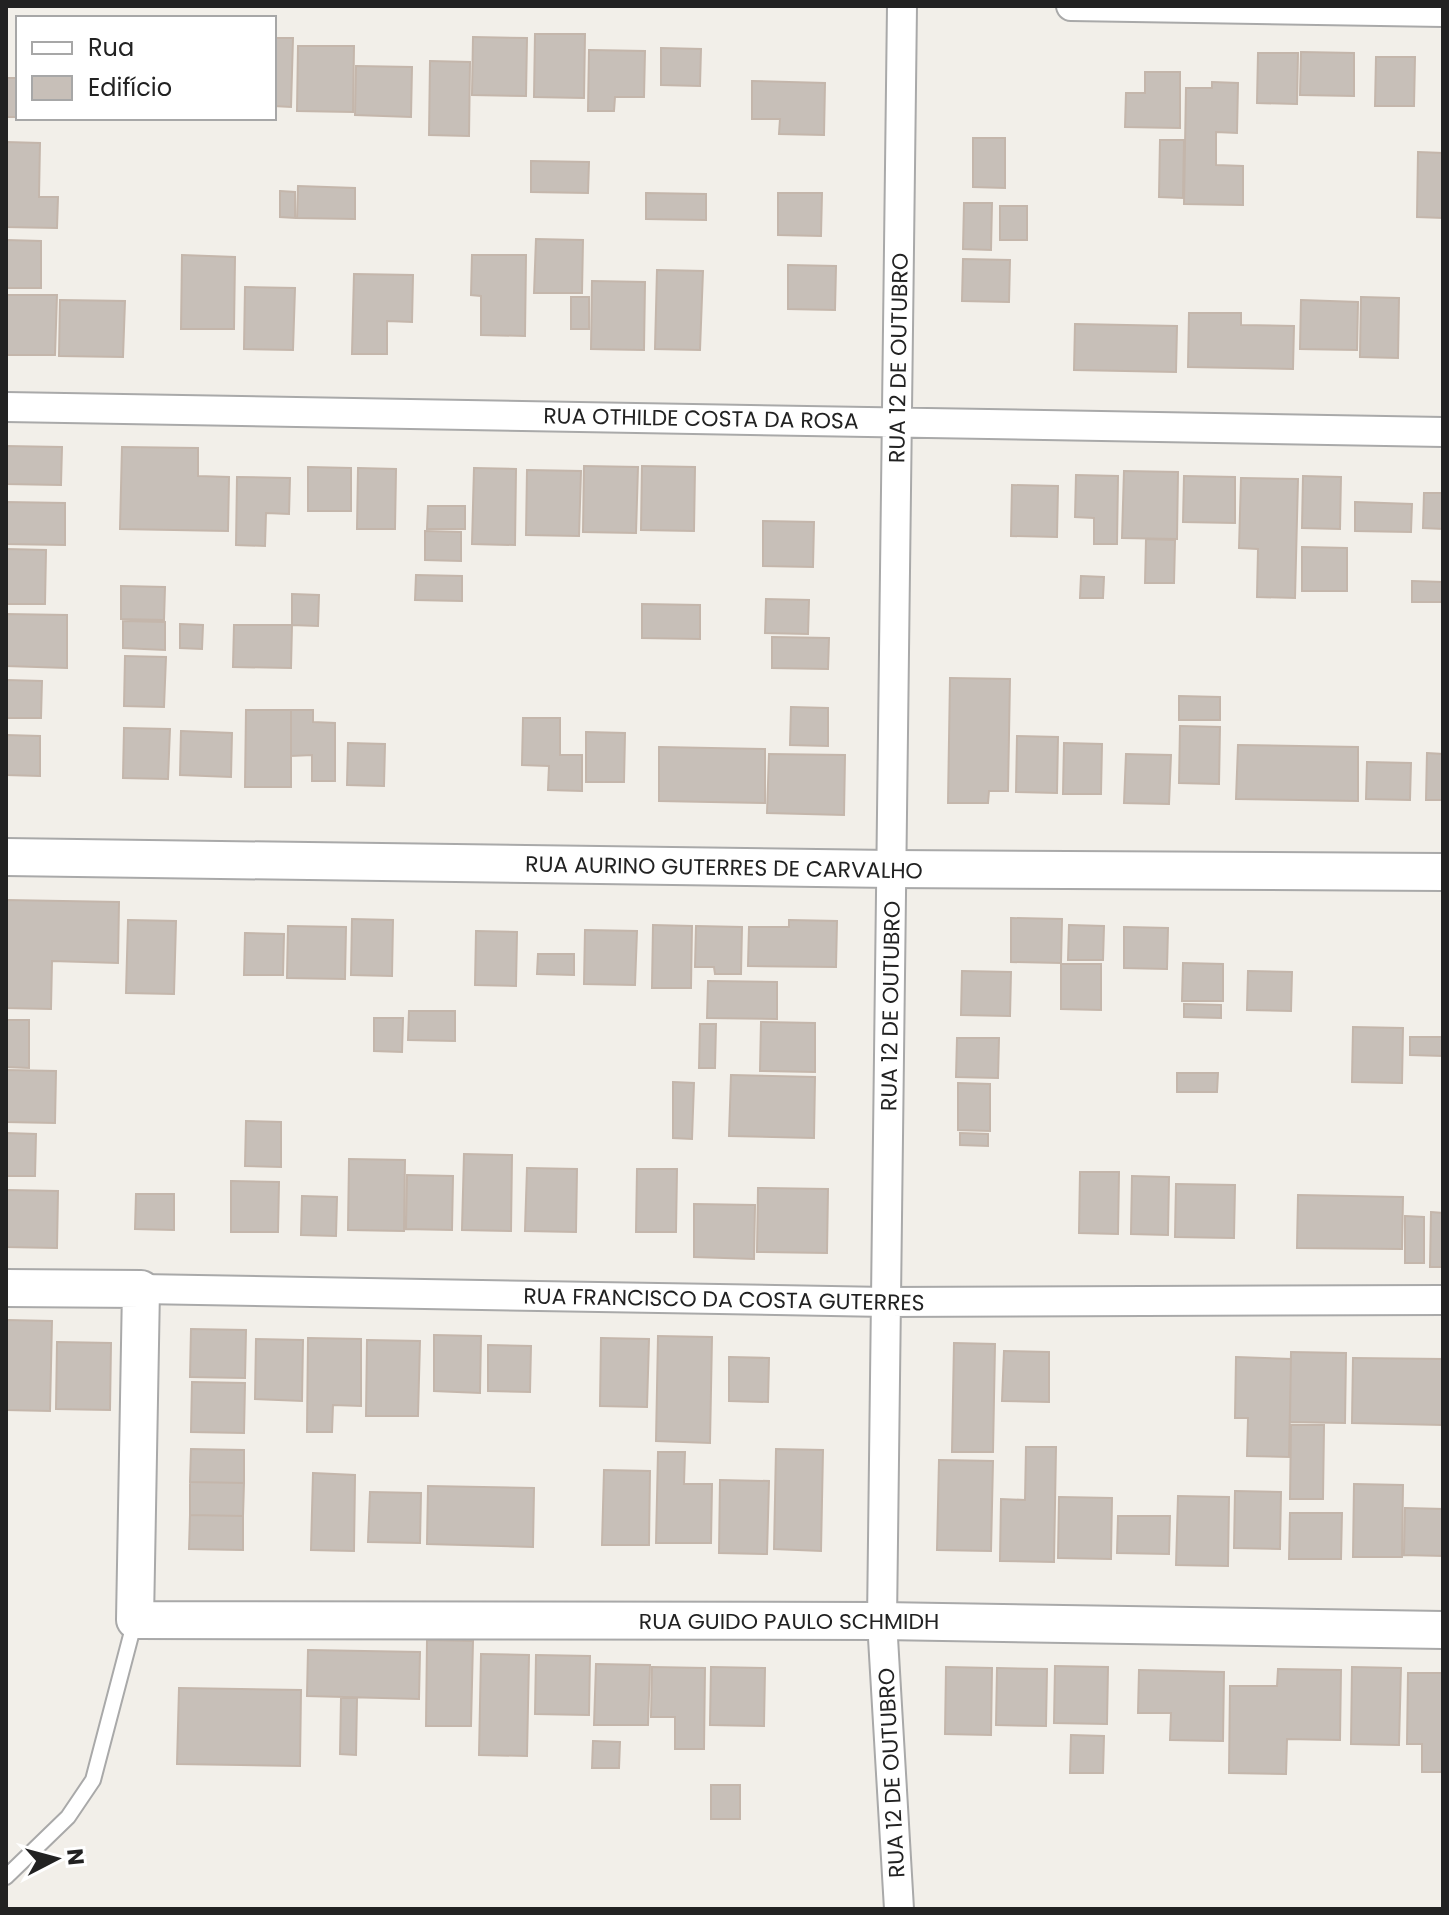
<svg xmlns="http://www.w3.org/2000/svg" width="1449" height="1915" viewBox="0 0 1449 1915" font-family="Poppins,sans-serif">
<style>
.building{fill:#c7bfb8;stroke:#c4b6ab;stroke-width:2}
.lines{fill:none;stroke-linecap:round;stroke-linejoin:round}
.service-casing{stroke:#a9a9a9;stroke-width:18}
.minor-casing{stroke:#a9a9a9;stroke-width:32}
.tertiary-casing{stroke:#a9a9a9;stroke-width:40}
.service{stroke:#fff;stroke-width:14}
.minor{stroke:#fff;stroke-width:28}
.tertiary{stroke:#fff;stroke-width:36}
.labels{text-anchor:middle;stroke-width:7;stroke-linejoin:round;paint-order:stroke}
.street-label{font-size:22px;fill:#222;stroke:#fff}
</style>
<rect width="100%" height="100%" fill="#f2efe9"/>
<path class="building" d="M535,34H585L584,98L534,97Z
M473,37L527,38L526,96L472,95Z
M274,38H293L291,107L274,106Z
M298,46H354L353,112L297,111Z
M661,48L701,49L700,86L661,85Z
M589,50L645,51L644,97H615L614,111H588Z
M1301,52L1354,53V96L1300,95Z
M1258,53H1298L1297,104L1257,103Z
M1376,57H1415L1414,106H1375Z
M430,61L470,62L469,136L429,135Z
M356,66L412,67L411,117L355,115Z
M1145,72H1180V128L1125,127L1126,93H1145Z
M6,78H18V117H6Z
M752,81L825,83L824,135L779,134L780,119H752Z
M1212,82L1238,83L1237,133L1216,132V165L1243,166V205L1184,204L1186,88H1212Z
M973,138H1005V188L973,187Z
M1160,140H1184L1183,198L1159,197Z
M6,142L40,143L39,197H58L57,228L6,227Z
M1418,152L1443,153V218L1417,217Z
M531,161L589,162L588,193L531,192Z
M298,186L355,188V219L297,218Z
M280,191L295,192V218L280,217Z
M646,193L706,194V220L646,219Z
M778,193H822L821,236L778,235Z
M964,203H992L991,250L963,249Z
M1000,206H1027V240H1000Z
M536,239L583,240L582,293H534Z
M6,240L41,241V288H6Z
M182,255L235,257L234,329H181Z
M472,255H526L525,336L481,335V296L471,295Z
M963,259L1010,260L1009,302L962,301Z
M788,265L836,266L835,310L788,309Z
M657,270L703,271L700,350L655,349Z
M354,274L413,275L412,322L387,321V354H352Z
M592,281L645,282L644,350L591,349Z
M245,287L295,288L293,350L244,349Z
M6,295H57L55,355H6Z
M571,297H589V329H571Z
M1361,297L1399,298L1398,358L1360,357Z
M60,300L125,301L123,357L59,356Z
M1301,300L1358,302L1357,350L1300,349Z
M1189,313H1241V325L1294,326L1293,369L1188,367Z
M1075,324L1177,326L1176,372L1074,370Z
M6,446L62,447L61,485L6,484Z
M122,447L198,448V476L229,477L228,531L120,529Z
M584,466L638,467L636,533L583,532Z
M642,466L695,467L694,531L641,530Z
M308,467L351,468V511H308Z
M358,468L396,469L395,529H357Z
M474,468L516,469L515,545L472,544Z
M527,470L581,471L579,536L526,535Z
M1124,471L1178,472L1177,539L1122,538Z
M1076,475L1118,476L1117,544H1094V518L1075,517Z
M1184,476L1235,477V523L1183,522Z
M1303,476L1341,477L1340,529L1302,528Z
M237,477L290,478L289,514L266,513L265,546L236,545Z
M1241,478L1298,479L1295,598L1257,597L1258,549L1239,548Z
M1012,485L1058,486L1057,537L1011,536Z
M1424,493H1443V529L1423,528Z
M6,502L65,503V545L6,544Z
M1355,502L1412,504L1411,532L1355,531Z
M428,506H465V529H427Z
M763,521L814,522L813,567L763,566Z
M425,531L461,532V561L425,560Z
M1146,539L1175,540L1174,583H1145Z
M1302,547L1347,548V591H1302Z
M6,549L46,550L45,604H6Z
M416,575L462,576V601L415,600Z
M1081,576L1104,577L1103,598H1080Z
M1412,581L1443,582V602H1412Z
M121,586L165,587L164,620L121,619Z
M292,594L319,595L318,626L292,625Z
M766,599L809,600L808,634L765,633Z
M642,604L700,605V639L642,638Z
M6,614L67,615V668L6,666Z
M123,621L165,622V650L123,648Z
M180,624L203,625L202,649L180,648Z
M234,625H292L291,668L233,667Z
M772,637L829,638L828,669L772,668Z
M125,656L166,657L164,707L124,706Z
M950,678L1010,679L1008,791H989L988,803H948Z
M6,680L42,681L41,718H6Z
M1179,696L1220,697V720H1179Z
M791,707L828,708V746L790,745Z
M246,710H291V787H245Z
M291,710H313V722L335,723V781H312V755L291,756Z
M523,718H560V755H582V791L548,790L549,766L522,765Z
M1180,726L1220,727L1219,784L1179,783Z
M124,728L170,729L168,779L123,778Z
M181,731L232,733L231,777L180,775Z
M586,732L625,733L624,782H586Z
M6,735L40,736V776L6,775Z
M1017,736L1058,737L1057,793L1016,792Z
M348,743L385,744L384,786L347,785Z
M1064,743L1102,744L1101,794H1063Z
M1238,745L1358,747V801L1236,799Z
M659,747L765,749V803L659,801Z
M1427,753L1443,754V800H1426Z
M769,754L845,755L844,815L767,813Z
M1126,754L1171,755L1169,804L1124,803Z
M1367,762L1411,763L1410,800L1366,799Z
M6,900L119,902L118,963L52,961L51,1009L6,1008Z
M1011,918L1062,919L1061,963L1011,962Z
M352,919L393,920L392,976L351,975Z
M128,920L176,921L174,994L126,993Z
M789,920L837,921L836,967L748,966L749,927H789Z
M653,925L692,926L691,988H652Z
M1069,925L1104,926L1103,960H1068Z
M288,926L346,927L345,979L287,978Z
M696,926L742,927L741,974H715L714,967H695Z
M1124,927L1168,928L1167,969L1124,968Z
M585,930L637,931L635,985L584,984Z
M476,931L517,932L516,986L475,985Z
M245,933L284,934L283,975H244Z
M538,954H574V975L537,974Z
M1183,963L1223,964V1001H1182Z
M1061,964H1101V1010L1061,1009Z
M962,971L1011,972L1010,1016L961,1015Z
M1248,971L1292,972L1291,1011L1247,1010Z
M708,981L777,982V1019L707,1018Z
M1184,1004L1221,1005V1018L1184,1017Z
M409,1011H455V1041L408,1040Z
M374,1018H403L402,1052L374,1051Z
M6,1020H29V1068L6,1067Z
M761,1022L815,1023V1072L760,1071Z
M700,1024H716L715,1068H699Z
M1353,1027L1403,1028L1402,1083L1352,1082Z
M1410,1037H1443V1056L1410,1055Z
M957,1038H999L998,1078L956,1077Z
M6,1070L56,1071L55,1123L6,1122Z
M1177,1073H1218L1217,1092H1177Z
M731,1075L815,1077L814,1138L729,1136Z
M673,1082L694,1083L692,1139L673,1138Z
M958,1083L990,1084V1131L958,1130Z
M246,1121L281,1122V1167L245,1166Z
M6,1133L36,1134L35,1176H6Z
M960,1133L988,1134V1146L960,1145Z
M464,1154L512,1155L511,1231L462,1230Z
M349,1159L405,1160L404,1231L348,1230Z
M527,1168L577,1169L576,1232L525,1231Z
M637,1169H677L676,1232H636Z
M1080,1172H1119L1118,1234L1079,1233Z
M407,1175L453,1176L452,1230L406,1229Z
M1132,1176L1169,1177L1168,1235L1131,1234Z
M231,1181L279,1182L278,1232H231Z
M1176,1184L1235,1185L1234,1238L1175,1237Z
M758,1188L828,1189L827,1253L757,1252Z
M6,1190L58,1191L57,1248L6,1247Z
M136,1194H174V1230L135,1229Z
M1298,1195L1403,1197L1402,1249L1297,1248Z
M302,1196L337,1197L336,1236L301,1235Z
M694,1204L755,1205L754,1259L694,1257Z
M1431,1212L1443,1213V1267H1430Z
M1405,1216L1424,1217V1263H1405Z
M6,1320L52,1321L50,1411L6,1410Z
M191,1329L246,1330L245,1378L190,1377Z
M434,1335L481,1336L480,1393L434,1391Z
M658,1336L712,1337L710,1443L656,1441Z
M308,1338L361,1339V1406L333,1405L332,1432H307Z
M601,1338L649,1339L647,1407L600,1406Z
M256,1339L303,1340L302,1401L255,1399Z
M367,1340L420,1341L418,1416H366Z
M57,1342L111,1343L110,1410L56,1409Z
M954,1343L995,1344L993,1452H952Z
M488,1345L531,1346L530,1392L488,1391Z
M1004,1351L1049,1352V1402L1002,1401Z
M1291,1352L1346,1353L1345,1423L1290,1422Z
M729,1357L769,1358L768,1402L729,1401Z
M1236,1357L1291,1359L1289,1457L1247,1456L1248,1418H1235Z
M1353,1358L1443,1359V1425L1352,1423Z
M192,1382L245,1383L244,1433L191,1432Z
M1291,1425H1324L1323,1499H1290Z
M1026,1447H1056L1054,1562L1000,1561L1001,1499L1025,1500Z
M191,1449L244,1450V1483L190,1482Z
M776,1449L823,1450L821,1551L774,1549Z
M658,1452H685L684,1484H712L711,1543H656Z
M939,1460L993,1461L991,1551L937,1550Z
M604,1470L650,1471L649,1545H602Z
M313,1473L355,1475L354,1551L311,1550Z
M720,1480L769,1481L767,1554L719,1553Z
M190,1482L244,1483L243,1516L190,1515Z
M1354,1484L1403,1485L1402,1557H1353Z
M428,1486L534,1488L533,1547L427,1544Z
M1235,1491L1281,1492L1280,1549L1234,1548Z
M370,1492L421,1493L420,1543L368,1542Z
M1178,1496L1229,1497L1228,1566L1176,1565Z
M1059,1497L1112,1498L1111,1559L1058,1558Z
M1405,1508L1443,1509V1556L1404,1555Z
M1290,1513H1342L1341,1559H1289Z
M190,1515L243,1516V1550L189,1549Z
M1118,1516H1170L1169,1554L1117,1553Z
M427,1640L473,1641L471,1726H426Z
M308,1650L420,1652L419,1699L307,1696Z
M481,1654L529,1655L527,1756L479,1755Z
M536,1655L590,1656L589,1715L535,1714Z
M596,1664L650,1665L648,1725H594Z
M1055,1666L1108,1667L1107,1724L1054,1723Z
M652,1667L705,1668L704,1749H675V1717H651Z
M711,1667L765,1668L764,1726L710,1725Z
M946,1667L992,1668L991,1735L945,1734Z
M1352,1667L1401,1668L1399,1745L1351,1744Z
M997,1668L1047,1669L1046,1726L996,1725Z
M1278,1669L1341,1670L1340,1740L1287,1739L1286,1774L1229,1773L1230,1686H1277Z
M1139,1670L1224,1672L1223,1741L1170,1740L1171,1713H1138Z
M1408,1673H1443V1772H1422V1744H1407Z
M179,1688L301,1690L300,1766L177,1764Z
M341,1698H357L356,1755L340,1754Z
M1071,1735L1104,1736L1103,1773H1070Z
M593,1741L620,1742L619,1768H592Z
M711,1785H740V1819H711Z"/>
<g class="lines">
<g class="service-casing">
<path id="service" d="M6,1877L68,1817L93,1780L135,1620"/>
</g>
<g class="minor-casing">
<path id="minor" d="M1071,6L1443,12
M6,407L1443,432
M141,1289L886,1302L1443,1300
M899,1909L882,1621L902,6"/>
</g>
<g class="tertiary-casing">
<path id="tertiary" d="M6,857L891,869L1443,872
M6,1288L141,1289L135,1620L882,1621L1443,1630"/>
</g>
<use href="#service" class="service"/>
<use href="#minor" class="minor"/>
<use href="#tertiary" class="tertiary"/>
</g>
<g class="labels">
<g class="street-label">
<text transform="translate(898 358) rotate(-89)" y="8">RUA 12 DE OUTUBRO</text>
<text transform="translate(701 418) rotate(1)" y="8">RUA OTHILDE COSTA DA ROSA</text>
<text transform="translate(724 867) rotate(1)" y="8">RUA AURINO GUTERRES DE CARVALHO</text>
<text transform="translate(890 1006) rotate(-89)" y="8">RUA 12 DE OUTUBRO</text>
<text transform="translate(724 1299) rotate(1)" y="8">RUA FRANCISCO DA COSTA GUTERRES</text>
<text x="789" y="1629">RUA GUIDO PAULO SCHMIDH</text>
<text transform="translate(891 1773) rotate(-93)" y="8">RUA 12 DE OUTUBRO</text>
</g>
</g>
<rect width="1449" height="1915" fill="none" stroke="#222222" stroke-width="16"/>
<rect x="16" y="16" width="260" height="104" fill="#ffffff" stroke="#a7a7a7" stroke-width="2"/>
<rect x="32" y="42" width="40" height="12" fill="#ffffff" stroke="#a7a7a7" stroke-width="2"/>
<text x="88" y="56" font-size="24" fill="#222222">Rua</text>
<rect x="32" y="76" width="40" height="24" fill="#c7bfb8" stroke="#a7a7a7" stroke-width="2"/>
<text x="88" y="96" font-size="24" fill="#222222">Edifício</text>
<g transform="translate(56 1859) rotate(84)" stroke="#ffffff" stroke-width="6" paint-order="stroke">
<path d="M0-6L14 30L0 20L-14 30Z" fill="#222222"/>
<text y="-12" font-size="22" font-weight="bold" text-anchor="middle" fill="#222222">N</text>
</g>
</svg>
